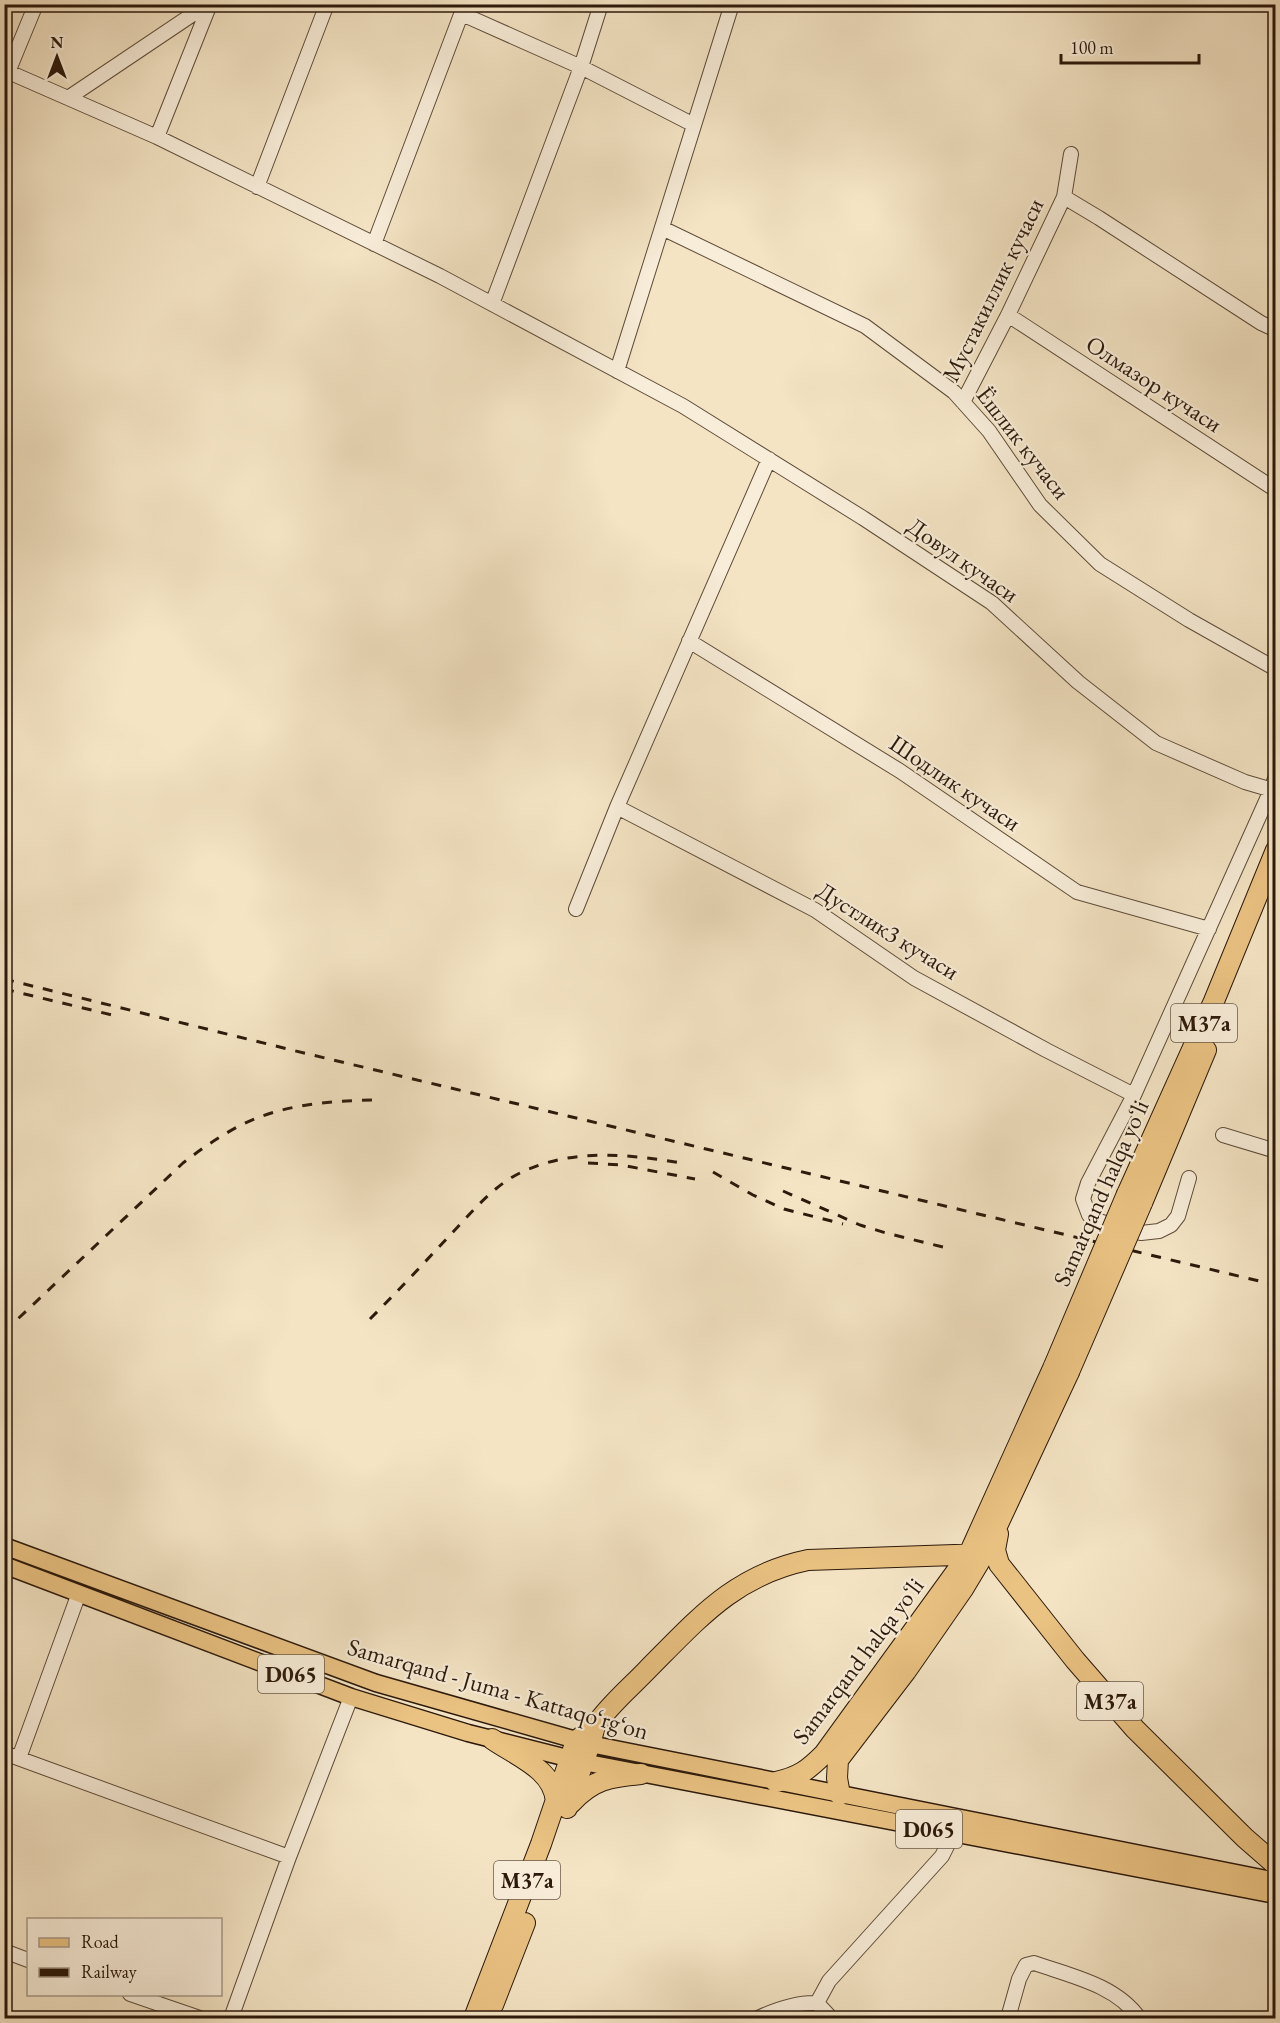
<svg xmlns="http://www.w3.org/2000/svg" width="1280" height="2023" viewBox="0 0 1280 2023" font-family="'EB Garamond',serif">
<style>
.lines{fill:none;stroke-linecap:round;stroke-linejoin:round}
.minor-casing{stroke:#5e4c39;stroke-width:16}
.major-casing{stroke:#2c190b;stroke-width:19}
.highway-casing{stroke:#2c190b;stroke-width:22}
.minor{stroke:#f8edd9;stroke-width:14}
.major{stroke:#eac282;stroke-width:16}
.highway{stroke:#eac282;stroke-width:20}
.rail{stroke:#2c190b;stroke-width:3;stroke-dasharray:10 10;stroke-linecap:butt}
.highway-bridge-casing{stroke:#2c190b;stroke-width:22;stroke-linecap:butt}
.highway-bridge{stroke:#eac282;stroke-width:20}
.labels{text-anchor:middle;stroke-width:4.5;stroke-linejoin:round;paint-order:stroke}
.shield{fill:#f8edd9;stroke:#695949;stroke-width:1.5}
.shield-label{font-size:22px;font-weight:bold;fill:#2c190b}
.street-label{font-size:24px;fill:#2c190b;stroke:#f8edd9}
</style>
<rect width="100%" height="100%" fill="#f4e4c4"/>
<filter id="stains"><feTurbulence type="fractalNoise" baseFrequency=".00333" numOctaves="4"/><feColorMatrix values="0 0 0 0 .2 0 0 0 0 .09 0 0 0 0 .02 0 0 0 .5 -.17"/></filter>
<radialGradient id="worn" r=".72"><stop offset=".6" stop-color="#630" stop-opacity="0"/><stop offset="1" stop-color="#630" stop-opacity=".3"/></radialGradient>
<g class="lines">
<g class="minor-casing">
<path id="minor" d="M462,14L581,67L694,125
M4,70L157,137L440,276L683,406L863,518L992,603L1078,682L1156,743L1245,782L1276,791
M8,72L36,4
M68,98L208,4
M157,137L210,4
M257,187L327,4
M1064,197L1099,218L1261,323L1276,330
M662,228L865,326L954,392L989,431L1040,505L1100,564L1189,620L1276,669
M374,244L465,4
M492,304L581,67L601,4
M1008,315L1276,490
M617,371L732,4
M963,402L1008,315L1064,197L1071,154
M689,641L900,771L1077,892L1209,929
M617,807L815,910L914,978L1046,1050L1134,1095
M576,909L617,807L769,459
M1223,1135L1276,1151
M1189,1178L1178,1216L1171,1225L1159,1231L1141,1233L1095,1220L1089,1215L1083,1199L1088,1183L1134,1095L1271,790L1276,776
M4,1753L289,1857
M19,1758L79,1593
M4,1951L28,1960
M130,1994L200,2018
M231,2018L289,1857L351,1697
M758,2018C775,2010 797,2002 817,2003
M831,2018L817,2003L829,1981L942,1856L953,1834
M1008,2018L1019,1979L1026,1965L1034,1963C1071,1976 1116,1985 1139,2018"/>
</g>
<g class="major-casing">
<path id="major" d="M4,1546L376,1683L590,1744L1276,1881
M4,1565L351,1697L468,1733L583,1762L1276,1895"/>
</g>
<g class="highway-casing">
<path id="highway" d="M1127,1194L1214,1001L1276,850
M1142,1203L1206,1050
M998,1534L995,1550L999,1564L1075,1660L1135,1729L1245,1838L1276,1865
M492,1739C516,1756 554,1769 556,1802
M776,1782C799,1777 808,1770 824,1754L969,1554L1054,1366
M840,1795L837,1778L838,1760L906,1671L963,1589L984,1554L1069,1372
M571,1803C593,1779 610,1777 641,1774
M567,1808L590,1744L595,1726
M493,2005L525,1923
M474,2018L541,1844L576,1741L595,1726C609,1705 631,1687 648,1669C699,1618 735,1575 808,1560L984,1554"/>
</g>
<use href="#minor" class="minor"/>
<use href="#major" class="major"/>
<use href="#highway" class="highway"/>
<path class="rail" d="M4,979L304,1053L1276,1285
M4,989L112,1015
M588,1163L621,1165L695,1179
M713,1172L753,1195L784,1209L843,1224
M783,1191L860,1225L886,1233L947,1248
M370,1319C398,1291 425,1262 452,1233C472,1212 493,1186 520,1173C572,1148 626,1154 681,1163
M4,1332L183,1163C201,1149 220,1136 241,1125C281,1105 327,1101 372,1100"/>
<g class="highway-bridge-casing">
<path id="highway-bridge" d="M1054,1366L1127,1194
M1069,1372L1142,1203"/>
</g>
<use href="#highway-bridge" class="highway-bridge"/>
</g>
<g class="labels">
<g class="shield">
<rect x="1171" y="1004" width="66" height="38" rx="4.5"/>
<rect x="258" y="1655" width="66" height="38" rx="4.5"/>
<rect x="1077" y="1682" width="66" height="38" rx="4.5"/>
<rect x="896" y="1810" width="66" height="38" rx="4.5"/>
<rect x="494" y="1861" width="66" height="38" rx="4.5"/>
</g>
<g class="shield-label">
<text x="1204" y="1031">M37a</text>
<text x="291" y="1682">D065</text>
<text x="1110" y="1709">M37a</text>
<text x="929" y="1837">D065</text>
<text x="527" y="1888">M37a</text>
</g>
<g class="street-label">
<text transform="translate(993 290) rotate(-64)" y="8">Мустакиллик кучаси</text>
<text transform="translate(1154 384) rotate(33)" y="8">Олмазор кучаси</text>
<text transform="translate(1023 443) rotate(52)" y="8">Ёшлик кучаси</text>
<text transform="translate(963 560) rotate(35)" y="8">Довул кучаси</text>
<text transform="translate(955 783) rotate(34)" y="8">Шодлик кучаси</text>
<text transform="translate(888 931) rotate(32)" y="8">Дустлик3 кучаси</text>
<text transform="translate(1101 1193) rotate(-66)" y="8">Samarqand halqa yoʻli</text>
<text transform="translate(858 1661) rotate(-53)" y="8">Samarqand halqa yoʻli</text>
<text transform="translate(498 1689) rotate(16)" y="8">Samarqand - Juma - Kattaqo‘rg‘on</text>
</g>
</g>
<rect width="1280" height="2023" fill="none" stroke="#f4e4c4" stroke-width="24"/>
<rect x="6" y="6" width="1268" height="2011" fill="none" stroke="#2c190b" stroke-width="3"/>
<rect x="12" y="12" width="1256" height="1999" fill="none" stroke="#2c190b" stroke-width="1.5"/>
<rect x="27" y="1918" width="195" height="78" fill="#f8edd9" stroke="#a69887" stroke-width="1.5"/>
<rect x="39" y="1938" width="30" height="9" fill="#eac282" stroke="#a69887" stroke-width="1.5"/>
<text x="81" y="1948" font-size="18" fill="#2c190b">Road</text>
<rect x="39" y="1968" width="30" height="9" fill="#2c190b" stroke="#a69887" stroke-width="1.5"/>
<text x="81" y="1978" font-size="18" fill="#2c190b">Railway</text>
<g transform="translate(57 57)" stroke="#f8edd9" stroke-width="4.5" paint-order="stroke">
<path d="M0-4.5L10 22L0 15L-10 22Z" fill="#2c190b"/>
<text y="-9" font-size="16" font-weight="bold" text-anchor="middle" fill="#2c190b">N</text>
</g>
<path d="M1061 54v9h138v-9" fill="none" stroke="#2c190b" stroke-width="3"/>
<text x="1070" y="54" font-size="18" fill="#2c190b" stroke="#f8edd9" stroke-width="4.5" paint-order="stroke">100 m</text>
<rect width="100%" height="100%" filter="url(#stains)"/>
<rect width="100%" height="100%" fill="url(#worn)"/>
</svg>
